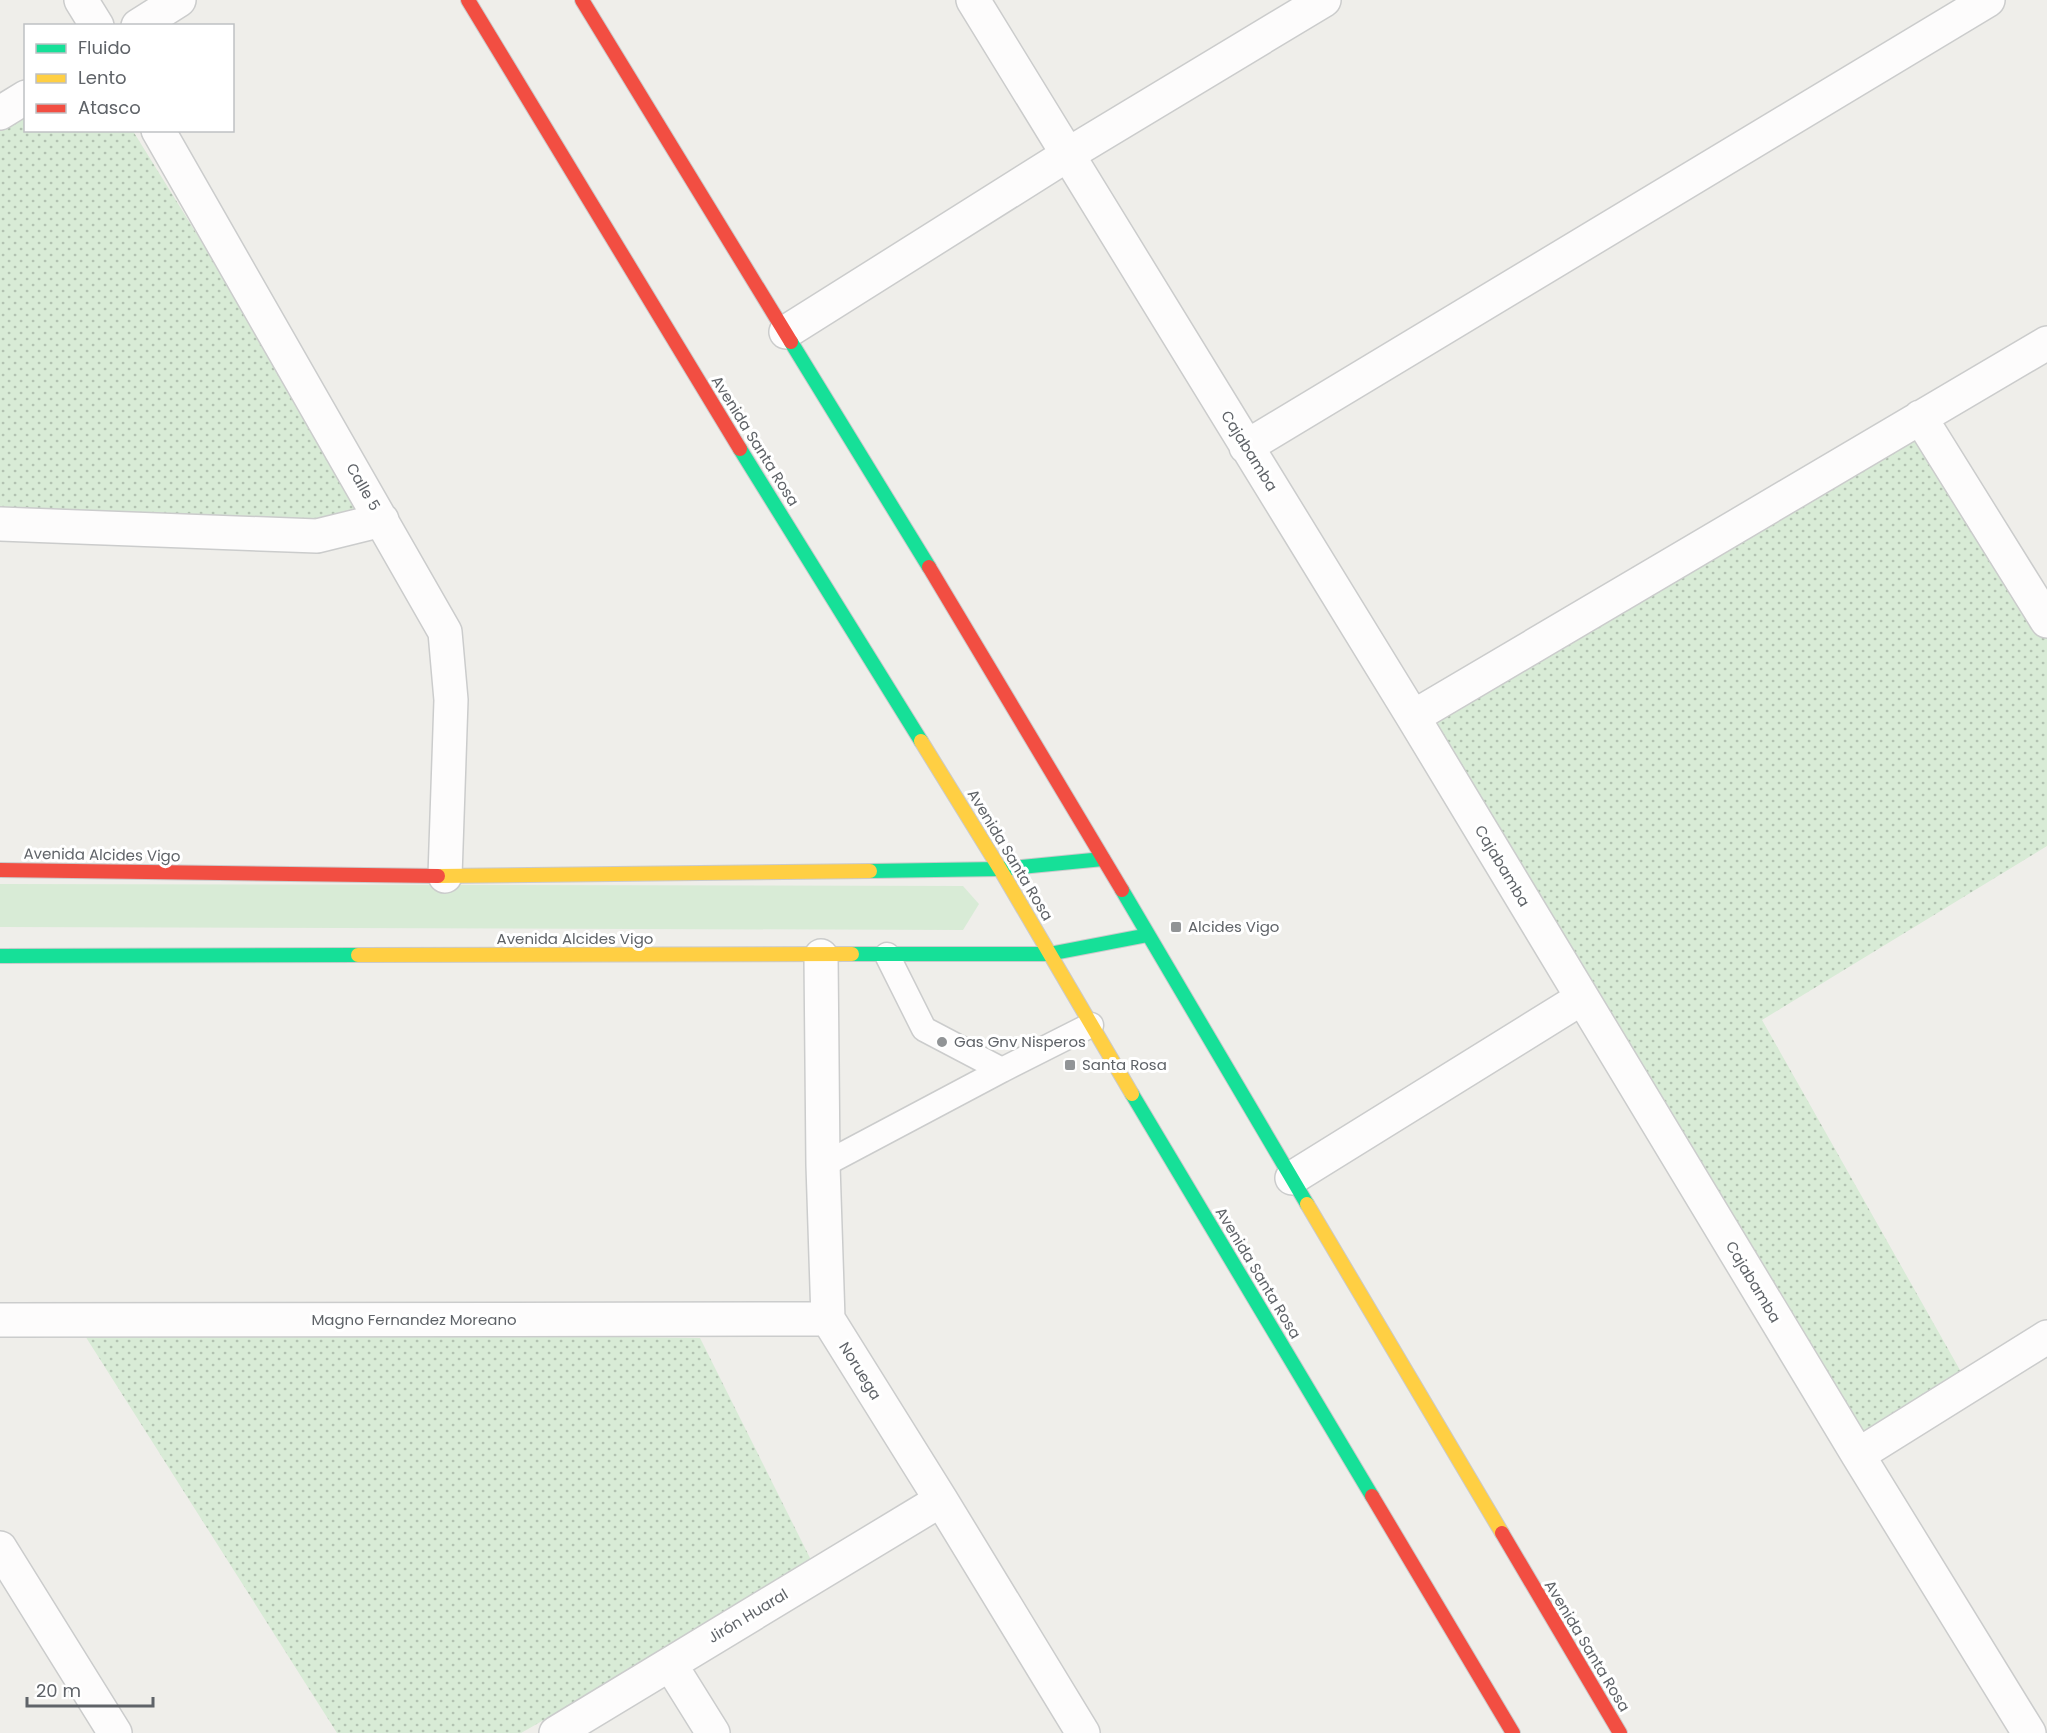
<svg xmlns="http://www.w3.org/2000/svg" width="2047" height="1733" viewBox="0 0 2047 1733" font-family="Poppins,sans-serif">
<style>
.green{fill:#d8ebd6}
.park{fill:url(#park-dots)}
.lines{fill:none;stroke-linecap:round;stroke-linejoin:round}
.lane-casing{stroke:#cbcccc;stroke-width:27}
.street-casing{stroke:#cbcccc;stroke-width:36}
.fast-casing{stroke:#cacacb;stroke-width:16}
.slow-casing{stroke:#cacacb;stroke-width:16}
.jam-casing{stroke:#cacacb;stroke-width:16}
.lane{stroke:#fdfcfc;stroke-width:24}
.street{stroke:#fdfcfc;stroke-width:33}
.fast{stroke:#16e098;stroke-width:14}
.slow{stroke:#ffcf43;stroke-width:14}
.jam{stroke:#f24e42;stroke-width:14}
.poi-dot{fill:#919496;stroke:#fff;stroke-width:2}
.labels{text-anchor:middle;stroke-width:6;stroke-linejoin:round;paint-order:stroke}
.street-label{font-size:15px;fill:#5f6368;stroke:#fff}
.poi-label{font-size:15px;fill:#5f6368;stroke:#fff;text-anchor:start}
</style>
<defs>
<pattern id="park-dots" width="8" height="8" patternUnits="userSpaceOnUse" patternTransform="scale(1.5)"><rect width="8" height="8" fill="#d8ebd6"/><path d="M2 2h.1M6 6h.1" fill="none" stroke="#b2c2b1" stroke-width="1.8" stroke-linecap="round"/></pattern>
</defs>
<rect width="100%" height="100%" fill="#efeeea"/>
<path class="green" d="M0,884L963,886L979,904L963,930L0,927Z"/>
<path class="park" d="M25,109L26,130L133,131L371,515L310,528L0,514V125Z
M1920,417L2047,621V846L1762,1020L1969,1386L1858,1455L1413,717Z
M82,1331L700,1338L814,1566L521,1733H337Z"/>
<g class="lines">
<g class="lane-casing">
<path id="lane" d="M887,955L924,1029L1002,1070L1091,1025
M823,1165L1002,1070"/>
</g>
<g class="street-casing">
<path id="street" d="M81,0L97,26
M973,0L1413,717L1858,1455L2029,1733
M138,26L179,0
M0,113L26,97
M158,130L445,632L451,700L445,876
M786,332L1067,155L1324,0
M1920,417L2047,621
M1246,447L1988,0
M0,524L317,536L382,520
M1413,717L2047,343
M821,956L823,1165L828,1319L941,1500L1083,1733
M1292,1178L1582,998
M0,1320L828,1319
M1858,1455L2047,1337
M0,1548L115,1733
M670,1664L713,1733
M556,1733L941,1500"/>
</g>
<g class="fast-casing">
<path id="fast" d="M791,342L929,567
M740,449L921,741
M870,871L1000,869L1103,859
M1122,890L1307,1204
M852,954H1049L1148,935
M0,956L358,955
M1132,1094L1372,1496"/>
</g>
<g class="slow-casing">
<path id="slow" d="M921,741L1000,869L1132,1094
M438,876L870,871
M358,955L852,954
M1307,1204L1502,1533"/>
</g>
<g class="jam-casing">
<path id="jam" d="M468,0L740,449
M582,0L791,342
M929,567L1122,890
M0,870L438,876
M1372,1496L1513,1733
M1502,1533L1620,1733"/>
</g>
<use href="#lane" class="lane"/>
<use href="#street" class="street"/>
<use href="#fast" class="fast"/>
<use href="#slow" class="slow"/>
<use href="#jam" class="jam"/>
</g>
<g class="poi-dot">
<rect x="1170" y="921" width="12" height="12" rx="3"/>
<circle cx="942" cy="1042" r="6"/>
<rect x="1064" y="1059" width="12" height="12" rx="3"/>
</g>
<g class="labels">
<g class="street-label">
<text transform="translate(755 441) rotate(58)" y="5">Avenida Santa Rosa</text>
<text transform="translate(1249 451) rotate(58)" y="5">Cajabamba</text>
<text transform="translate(363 487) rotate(60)" y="5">Calle 5</text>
<text transform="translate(102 855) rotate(1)" y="5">Avenida Alcides Vigo</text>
<text transform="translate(1010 855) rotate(59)" y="5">Avenida Santa Rosa</text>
<text transform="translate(1502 866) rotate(59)" y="5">Cajabamba</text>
<text x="575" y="944">Avenida Alcides Vigo</text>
<text transform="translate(1258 1273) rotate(59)" y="5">Avenida Santa Rosa</text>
<text transform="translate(1753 1282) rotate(59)" y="5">Cajabamba</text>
<text x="414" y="1325">Magno Fernandez Moreano</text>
<text transform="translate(860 1371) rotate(58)" y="5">Noruega</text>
<text transform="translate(748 1616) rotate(-31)" y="5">Jirón Huaral</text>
<text transform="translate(1587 1646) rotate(59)" y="5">Avenida Santa Rosa</text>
</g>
<g class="poi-label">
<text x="1188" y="932">Alcides Vigo</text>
<text x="954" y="1047">Gas Gnv Nisperos</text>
<text x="1082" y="1070">Santa Rosa</text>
</g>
</g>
<rect x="24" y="24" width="210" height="108" fill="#ffffff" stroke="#bfc1c3" stroke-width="1.5"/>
<rect x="36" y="44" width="30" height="9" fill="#16e098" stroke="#bfc1c3" stroke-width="1.5"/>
<text x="78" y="54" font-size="18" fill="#5f6368">Fluido</text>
<rect x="36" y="74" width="30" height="9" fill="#ffcf43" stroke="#bfc1c3" stroke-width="1.5"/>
<text x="78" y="84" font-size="18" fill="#5f6368">Lento</text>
<rect x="36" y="104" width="30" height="9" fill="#f24e42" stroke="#bfc1c3" stroke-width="1.5"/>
<text x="78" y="114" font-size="18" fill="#5f6368">Atasco</text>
<path d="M27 1697v9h126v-9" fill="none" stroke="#5f6368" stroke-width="3"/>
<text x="36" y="1697" font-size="18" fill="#5f6368" stroke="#ffffff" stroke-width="4.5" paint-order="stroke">20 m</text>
</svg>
